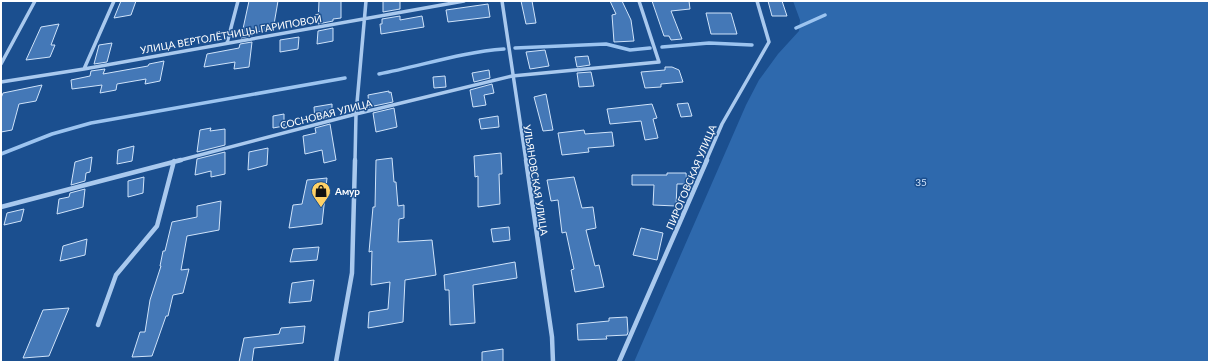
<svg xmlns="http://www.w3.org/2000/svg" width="1210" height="363" viewBox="0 0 1210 363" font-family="Lato,sans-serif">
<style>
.green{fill:#2e69ad}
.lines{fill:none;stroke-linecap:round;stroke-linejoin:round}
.stream{stroke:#9cc4f0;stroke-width:3.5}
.building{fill:#4478b7;stroke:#cfe3fa}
.minor-far1{stroke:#a9c9ee;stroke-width:3.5}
.minor{stroke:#a9c9ee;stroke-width:4.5}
.labels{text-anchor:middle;stroke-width:3;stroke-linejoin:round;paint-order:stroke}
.street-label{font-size:10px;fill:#fff;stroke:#1b4f8f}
.park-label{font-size:10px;fill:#cfe3fa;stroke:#1b4f8f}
.poi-label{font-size:10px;font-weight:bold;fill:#fff;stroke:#1b4f8f;text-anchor:start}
</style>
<rect width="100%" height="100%" fill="#1b4f8f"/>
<path class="green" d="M793,1H1209V362H634L746,105L759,80L778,54L799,31L800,20Z"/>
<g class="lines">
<path class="stream" d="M796,28L825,15
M662,47L709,43L752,45
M515,48L606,44L630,50L650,48
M379,74C421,66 462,52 504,49
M1,154L52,134L91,123L345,78"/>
</g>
<path class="building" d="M121,1H136L131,15L114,18Z
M249,1H278L273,30L254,32L253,35L241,38Z
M319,1H341V18L333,19V21L318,24Z
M383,1H400V9L383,12Z
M521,1H532L536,23L526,24Z
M610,1H622L631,20L634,41L614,42L612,15L616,14Z
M652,1H689L690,9L671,11L682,39L671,40L669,36H664Z
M768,1H782L787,16H772Z
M488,4L490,17L448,22L446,10Z
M706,13H731L737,34H711Z
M400,16V20L422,16L424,27L381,34L380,24H382V19Z
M59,24L51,45H55L50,57L26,60L41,27Z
M333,28V41L317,44L318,31Z
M299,37L298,49L280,52V40Z
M252,42L249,67L234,69L235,62L204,67L207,54L239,48L240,44Z
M112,43L107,62L94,64L99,45Z
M545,50L549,66L530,69L526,52Z
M588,56L590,65L577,67L575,57Z
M164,61L160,81L145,84L146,79L117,84L116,90L100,93L102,85L72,89L71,80L90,76L91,71L105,69L103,74L148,66L149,64Z
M665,67H672L679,70L683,82L661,84V87L645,88L641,72L665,70Z
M489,70L490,78L474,82L472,73Z
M591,72L594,86L579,87L577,73Z
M445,76L446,87L434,88L433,77Z
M492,84L494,93L484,95L486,105L473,107L470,90Z
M42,85L36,101L19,104L12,130L1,132V98L3,93Z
M389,91V93L391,92L393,102L369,107L368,95Z
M546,94L553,130L543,131L534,97Z
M688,103L692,116L681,117L677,104Z
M332,104V116L315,121L314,107Z
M652,104L657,118L653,119L658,138L645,140L641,121L610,124L607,109Z
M394,108L397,127L376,132L373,113Z
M284,114V126L273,128V116Z
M498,116L499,127L481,129L479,119Z
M330,124L336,160L324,163L322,150L305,154L303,136L316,133L315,128Z
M211,128L210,131L225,129V145L197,152L200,130Z
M584,130L585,134L612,132L614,146L588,148L589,152L562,155L558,133Z
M134,146L132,161L117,164L118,150Z
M268,148L267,165L248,170L249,152Z
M225,152V174L211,177V171L195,175L197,159Z
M501,153L502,174H499L500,204L478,207V176L475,177L474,156Z
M92,157L90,172L86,173L85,181L71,185L75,162Z
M392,158L394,182H396L398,206L404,205V218L399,219L398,242L432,240L436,275L405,280L403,322L368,328L369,312L388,309L390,282L371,285L372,251L369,252L373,207H375L376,160Z
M667,173H686L687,184H677L676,206L653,205L654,185H632V175H667Z
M144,177L143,193L128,197V181Z
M574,177L582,208L593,207L596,228L586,230L595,266L599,265L604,287L575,292L571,270L574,269L566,232L562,233L558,200L551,201L547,180Z
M327,178L322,224L289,228L293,205L302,204L307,180Z
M85,189L83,207L57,214L59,199L69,197L70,193Z
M221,201L219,230L187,236L181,270L189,269L183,293L173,295L168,316H166L152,356L132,357L140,332H145L150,300L161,266H160L163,251H165L172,222L197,217V206Z
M24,209L21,221L4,225L7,213Z
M509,227L510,240L493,242L491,229Z
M641,228L663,233L657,260L633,255Z
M87,239L85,255L60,261L63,246Z
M319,247L317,260L290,262L293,249Z
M515,262L517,278L473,285L475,323L450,325L449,290H445L444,275Z
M314,280L311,301L289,303L292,283Z
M69,308L49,356L23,358L43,310Z
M627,317L628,332L627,335L606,336L607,339L578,340L577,324L609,321V318Z
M305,326L303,343L254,348L252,362H239L244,338L279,334L281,328Z
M503,349V362H482V352Z"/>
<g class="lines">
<path class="minor-far1" d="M502,1L526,161
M227,43L238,1
M1,64L35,1
M84,69L114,1
M1,82L84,69L464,1
M177,161L356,114L512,76L659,62L639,1
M355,161L356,114L366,1
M706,161L722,124L769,42L757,1"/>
<path class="minor" d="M526,160L552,337L553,362
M1,207L181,160
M98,325L116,275L157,226L174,161
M336,362L352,273L355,160
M619,362L707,160"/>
</g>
<defs>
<g id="shop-pin" transform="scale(1)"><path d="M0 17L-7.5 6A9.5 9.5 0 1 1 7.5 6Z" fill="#ffd166" stroke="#1b4f8f"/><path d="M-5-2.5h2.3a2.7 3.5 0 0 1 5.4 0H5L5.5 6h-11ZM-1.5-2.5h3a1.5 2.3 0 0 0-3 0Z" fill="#111"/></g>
</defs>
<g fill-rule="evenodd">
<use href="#shop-pin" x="321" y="191"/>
</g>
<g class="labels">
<g class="street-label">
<text transform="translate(231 34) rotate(-10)" y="4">УЛИЦА ВЕРТОЛЁТЧИЦЫ ГАРИПОВОЙ</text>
<text transform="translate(326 114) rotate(-14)" y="4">СОСНОВАЯ УЛИЦА</text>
<text transform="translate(691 177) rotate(-67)" y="4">ПИРОГОВСКАЯ УЛИЦА</text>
<text transform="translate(536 180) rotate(81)" y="4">УЛЬЯНОВСКАЯ УЛИЦА</text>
</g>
<g class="park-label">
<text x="921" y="186">35</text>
</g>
<g class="poi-label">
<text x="335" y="195">Амур</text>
</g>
</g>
<rect width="1210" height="363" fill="none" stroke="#ffffff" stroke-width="4"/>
</svg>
